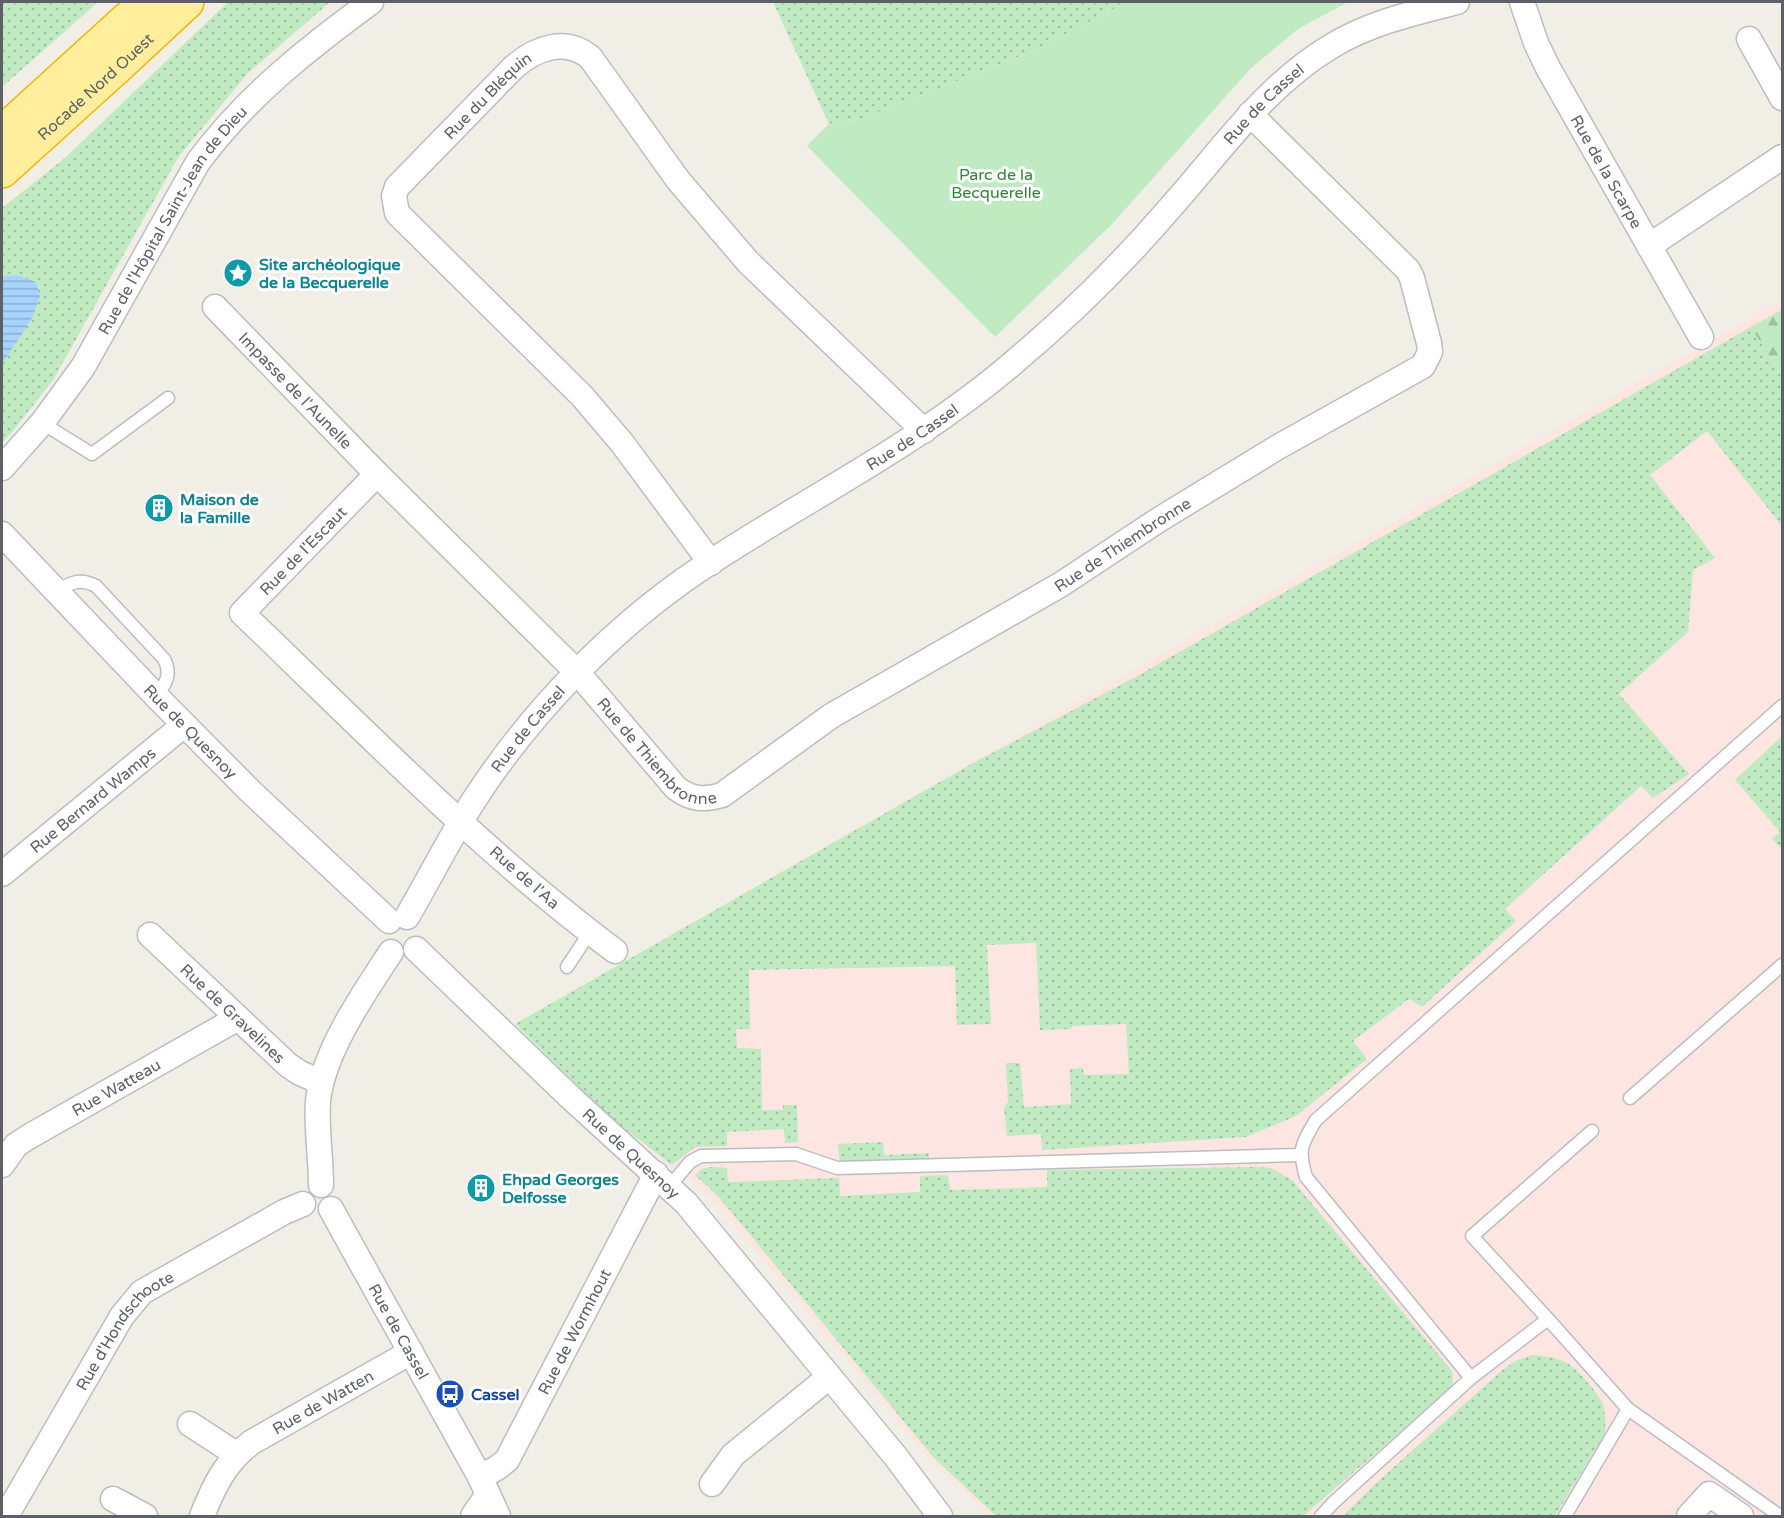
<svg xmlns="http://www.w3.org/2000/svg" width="1784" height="1518" viewBox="0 0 1784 1518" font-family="'Varela Round',sans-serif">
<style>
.medical{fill:#fde5e1}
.grass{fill:url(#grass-dots)}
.forest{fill:url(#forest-firs)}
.green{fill:#c0eac2}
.water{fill:url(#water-rules)}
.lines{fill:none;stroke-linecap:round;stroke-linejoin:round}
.service-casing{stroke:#babdc2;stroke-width:15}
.minor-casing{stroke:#babdc2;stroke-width:27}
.trunk-casing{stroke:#f5b500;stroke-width:36}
.service{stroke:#fff;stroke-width:12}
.minor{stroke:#fff;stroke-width:24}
.trunk{stroke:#ffef9c;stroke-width:33}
.labels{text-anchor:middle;stroke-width:6;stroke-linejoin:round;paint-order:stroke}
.street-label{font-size:16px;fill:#5d6167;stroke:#fff}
.park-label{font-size:16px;fill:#2e8536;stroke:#fff}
.culture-label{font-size:16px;font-weight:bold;fill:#0d838f;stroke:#fff;text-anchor:start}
.transit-label{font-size:16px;font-weight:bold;fill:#164399;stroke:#fff;text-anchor:start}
</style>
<defs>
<pattern id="grass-dots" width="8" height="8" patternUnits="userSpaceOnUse" patternTransform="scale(1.5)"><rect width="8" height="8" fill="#c0eac2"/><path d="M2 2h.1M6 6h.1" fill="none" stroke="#9fc1a1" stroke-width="1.8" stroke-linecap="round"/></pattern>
<pattern id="forest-firs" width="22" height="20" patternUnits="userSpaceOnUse" patternTransform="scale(1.5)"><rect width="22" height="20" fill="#c0eac2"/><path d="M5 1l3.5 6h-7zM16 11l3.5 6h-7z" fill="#9fc1a1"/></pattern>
<pattern id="water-rules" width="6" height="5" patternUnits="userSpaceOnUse" patternTransform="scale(1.5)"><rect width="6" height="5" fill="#a6d4ff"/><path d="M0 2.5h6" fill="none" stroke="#8aafd2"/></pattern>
</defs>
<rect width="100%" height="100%" fill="#f0eee5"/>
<path class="medical" d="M1782,300V1516H1756L1706,1482L1673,1516H990L932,1462L710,1196L613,1120L515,1024Z"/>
<path class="grass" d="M2,2H98L2,87Z
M228,2H330L248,73L179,156L53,380L12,432L2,443V208L64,159Z
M773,2H1127L1033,51L863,118L829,124Z
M1751,327L1782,376V526L1707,431L1650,475L1715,558L1693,570L1688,632L1619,694L1689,774L1653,798L1641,786L1505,909L1516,921L1422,1007L1409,999L1353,1041L1367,1059L1296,1116L1246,1137L1042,1150L1041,1134L1007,1136L1004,1107L1008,1102L1006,1063H1020L1024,1107L1071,1104L1070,1069L1083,1068L1084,1075L1129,1074L1126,1024L1072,1026L1071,1029L1040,1030L1036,943L987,945L991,1024L957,1025L955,966L749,970L750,1029H736L737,1048L761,1049L762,1110H783V1105H797L798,1142L785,1143L784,1129L727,1132V1146L695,1147L672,1165L613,1120L515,1024L975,762L1139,675Z
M1782,736V849L1772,839L1780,832L1735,780Z
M883,1142L884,1155L929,1153V1160L840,1163L838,1144Z
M712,1167L727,1168L728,1182L839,1178L840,1196L920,1192V1176L948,1175L950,1190L1047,1187V1170L1256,1167L1271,1168L1292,1180L1452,1371L1453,1383L1449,1390L1303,1516H996L934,1458L718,1196L695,1175L702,1169Z
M1532,1355C1544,1356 1554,1357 1565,1362C1575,1366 1595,1390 1601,1400C1606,1410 1606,1422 1605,1433L1555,1516H1343L1375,1484L1500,1372L1515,1361Z"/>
<path class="forest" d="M1782,310V376L1751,327Z"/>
<path class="green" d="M1127,2H1348L1298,29L1250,69L1113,223L995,337L807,146L829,124L863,118L1033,51Z"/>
<path class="water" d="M17,275L36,282L40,297L31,320L2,364V276Z"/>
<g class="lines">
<g class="service-casing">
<path id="service" d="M42,423L92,454L168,398
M57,592C70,582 80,578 96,586L164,659C172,674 166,684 156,696
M567,967L590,932
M1630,1098L1782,965
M669,1187L690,1162L701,1156L796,1154L837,1168L1300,1155
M1548,1319L1472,1236L1592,1131
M1321,1516L1333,1503L1471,1378
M1565,1516L1628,1409
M1780,1516L1628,1409L1548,1319L1471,1378L1306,1177C1298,1149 1301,1145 1316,1120L1782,706"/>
</g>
<g class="minor-casing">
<g id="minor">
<path id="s1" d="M1522,2L1536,43L1548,68L1701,337"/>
<path d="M1749,39L1782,98"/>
<path d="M1649,246L1782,157"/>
<path id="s2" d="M215,307L377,474"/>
<path id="s3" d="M2,468L42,423L83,367L198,162C246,97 307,49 371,2"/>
<path id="s4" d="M2,534L156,696L250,791L389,921"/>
<path id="s5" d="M711,563L622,443L582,396L397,213L394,196L397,187L514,67C536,48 565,37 590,57L678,180L748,262L924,431"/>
<path id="s6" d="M2,874L184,725"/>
<path id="s7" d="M407,917C431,876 452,833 478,794C534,709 613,628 697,571C802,501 916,446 1013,363C1069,316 1122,264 1170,208C1221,151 1263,88 1330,47C1369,23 1413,13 1457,2"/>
<path id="s8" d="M150,935L288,1065L300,1073L321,1082"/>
<path id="s9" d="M416,949L570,1097L686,1203L896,1457L940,1516"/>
<path id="s10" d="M615,951C481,851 363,729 242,613L377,474L578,673L676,788C692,800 704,800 722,795L831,716L1060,585L1160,519L1278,447L1423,366L1430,352L1429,343L1412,278L1408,270L1250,114"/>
<path id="s11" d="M2,1165L16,1145L30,1136L238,1018"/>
<path d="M321,1185C321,1157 316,1129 318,1101C323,1052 364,993 391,952"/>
<path id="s12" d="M331,1209L480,1477L498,1516"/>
<path d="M190,1424L236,1454"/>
<path id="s13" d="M480,1477L497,1468L507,1460L656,1174"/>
<path d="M712,1484L733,1455L829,1377"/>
<path d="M113,1499L145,1516"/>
<path id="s14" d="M6,1516L122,1316L142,1292L158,1283L284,1212L303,1204"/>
<path id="s15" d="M202,1516C214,1486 225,1462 252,1442L411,1352"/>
<path d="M473,1516L488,1494"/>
<path d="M1689,1516L1709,1494L1741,1516"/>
</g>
</g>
<g class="trunk-casing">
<g id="trunk">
<path d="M2,133L146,2"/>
<path id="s16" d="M2,171L117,67L187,2"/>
</g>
</g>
<use href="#service" class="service"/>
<use href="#minor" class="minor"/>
<use href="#trunk" class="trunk"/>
</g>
<defs>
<g id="sight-disc" transform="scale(1.5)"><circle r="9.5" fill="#0f9aa8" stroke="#fff"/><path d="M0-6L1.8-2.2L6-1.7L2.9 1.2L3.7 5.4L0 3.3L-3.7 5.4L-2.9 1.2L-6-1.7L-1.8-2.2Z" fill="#fff"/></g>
<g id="building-disc" transform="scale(1.5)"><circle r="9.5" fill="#0f9aa8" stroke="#fff"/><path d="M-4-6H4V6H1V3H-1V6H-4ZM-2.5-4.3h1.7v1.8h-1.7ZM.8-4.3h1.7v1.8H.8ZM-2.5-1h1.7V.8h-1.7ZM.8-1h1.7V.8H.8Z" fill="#fff"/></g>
<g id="bus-disc" transform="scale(1.5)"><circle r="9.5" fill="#1a4fb4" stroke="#fff"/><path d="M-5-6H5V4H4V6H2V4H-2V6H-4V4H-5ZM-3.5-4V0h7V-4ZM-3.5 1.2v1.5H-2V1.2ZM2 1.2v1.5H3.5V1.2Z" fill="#fff"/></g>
</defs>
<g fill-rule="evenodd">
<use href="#sight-disc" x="238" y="273"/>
<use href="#building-disc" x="159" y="508"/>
<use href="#building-disc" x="481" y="1188"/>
<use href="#bus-disc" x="450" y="1394"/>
</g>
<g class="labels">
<g class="street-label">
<text dy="6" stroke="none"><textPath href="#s16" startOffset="126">Rocade Nord Ouest</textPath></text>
<text dy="6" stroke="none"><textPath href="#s5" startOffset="627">Rue du Bléquin</textPath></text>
<text dy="6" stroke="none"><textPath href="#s7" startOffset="1196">Rue de Cassel</textPath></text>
<text dy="6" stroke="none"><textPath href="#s1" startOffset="190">Rue de la Scarpe</textPath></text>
<text dy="6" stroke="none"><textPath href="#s3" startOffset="302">Rue de l'Hôpital Saint-Jean de Dieu</textPath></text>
<text dy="6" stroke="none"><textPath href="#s2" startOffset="116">Impasse de l'Aunelle</textPath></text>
<text dy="6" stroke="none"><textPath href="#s7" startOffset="710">Rue de Cassel</textPath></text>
<text dy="6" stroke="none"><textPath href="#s10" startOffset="1653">Rue de Thiembronne</textPath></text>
<text dy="6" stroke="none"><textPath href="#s10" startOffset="591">Rue de l'Escaut</textPath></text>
<text dy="6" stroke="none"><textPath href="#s7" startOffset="224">Rue de Cassel</textPath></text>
<text dy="6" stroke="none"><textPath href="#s4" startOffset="273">Rue de Quesnoy</textPath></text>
<text dy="6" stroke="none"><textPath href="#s10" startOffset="1095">Rue de Thiembronne</textPath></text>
<text dy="6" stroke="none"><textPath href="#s6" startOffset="117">Rue Bernard Wamps</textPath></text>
<text transform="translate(525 877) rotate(41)" y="6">Rue de l'Aa</text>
<text dy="6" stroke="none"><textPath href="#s8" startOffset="114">Rue de Gravelines</textPath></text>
<text dy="6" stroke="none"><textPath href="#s11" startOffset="140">Rue Watteau</textPath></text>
<text dy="6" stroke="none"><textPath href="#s9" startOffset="297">Rue de Quesnoy</textPath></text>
<text dy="6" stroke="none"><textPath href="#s12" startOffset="140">Rue de Cassel</textPath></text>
<text dy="6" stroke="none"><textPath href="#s13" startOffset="177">Rue de Wormhout</textPath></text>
<text dy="6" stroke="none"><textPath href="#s14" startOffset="222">Rue d'Hondschoote</textPath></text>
<text dy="6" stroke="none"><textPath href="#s15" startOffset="172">Rue de Watten</textPath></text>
</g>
<g class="park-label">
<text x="996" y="180">Parc de la<tspan x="996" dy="18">Becquerelle</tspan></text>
</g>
<g class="culture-label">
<text x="259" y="270">Site archéologique<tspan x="259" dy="18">de la Becquerelle</tspan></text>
<text x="180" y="505">Maison de<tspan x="180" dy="18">la Famille</tspan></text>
<text x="502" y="1185">Ehpad Georges<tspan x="502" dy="18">Delfosse</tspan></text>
</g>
<g class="transit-label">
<text x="471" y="1400">Cassel</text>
</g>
</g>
<rect width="1784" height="1518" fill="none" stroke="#5d6167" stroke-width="6"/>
</svg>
